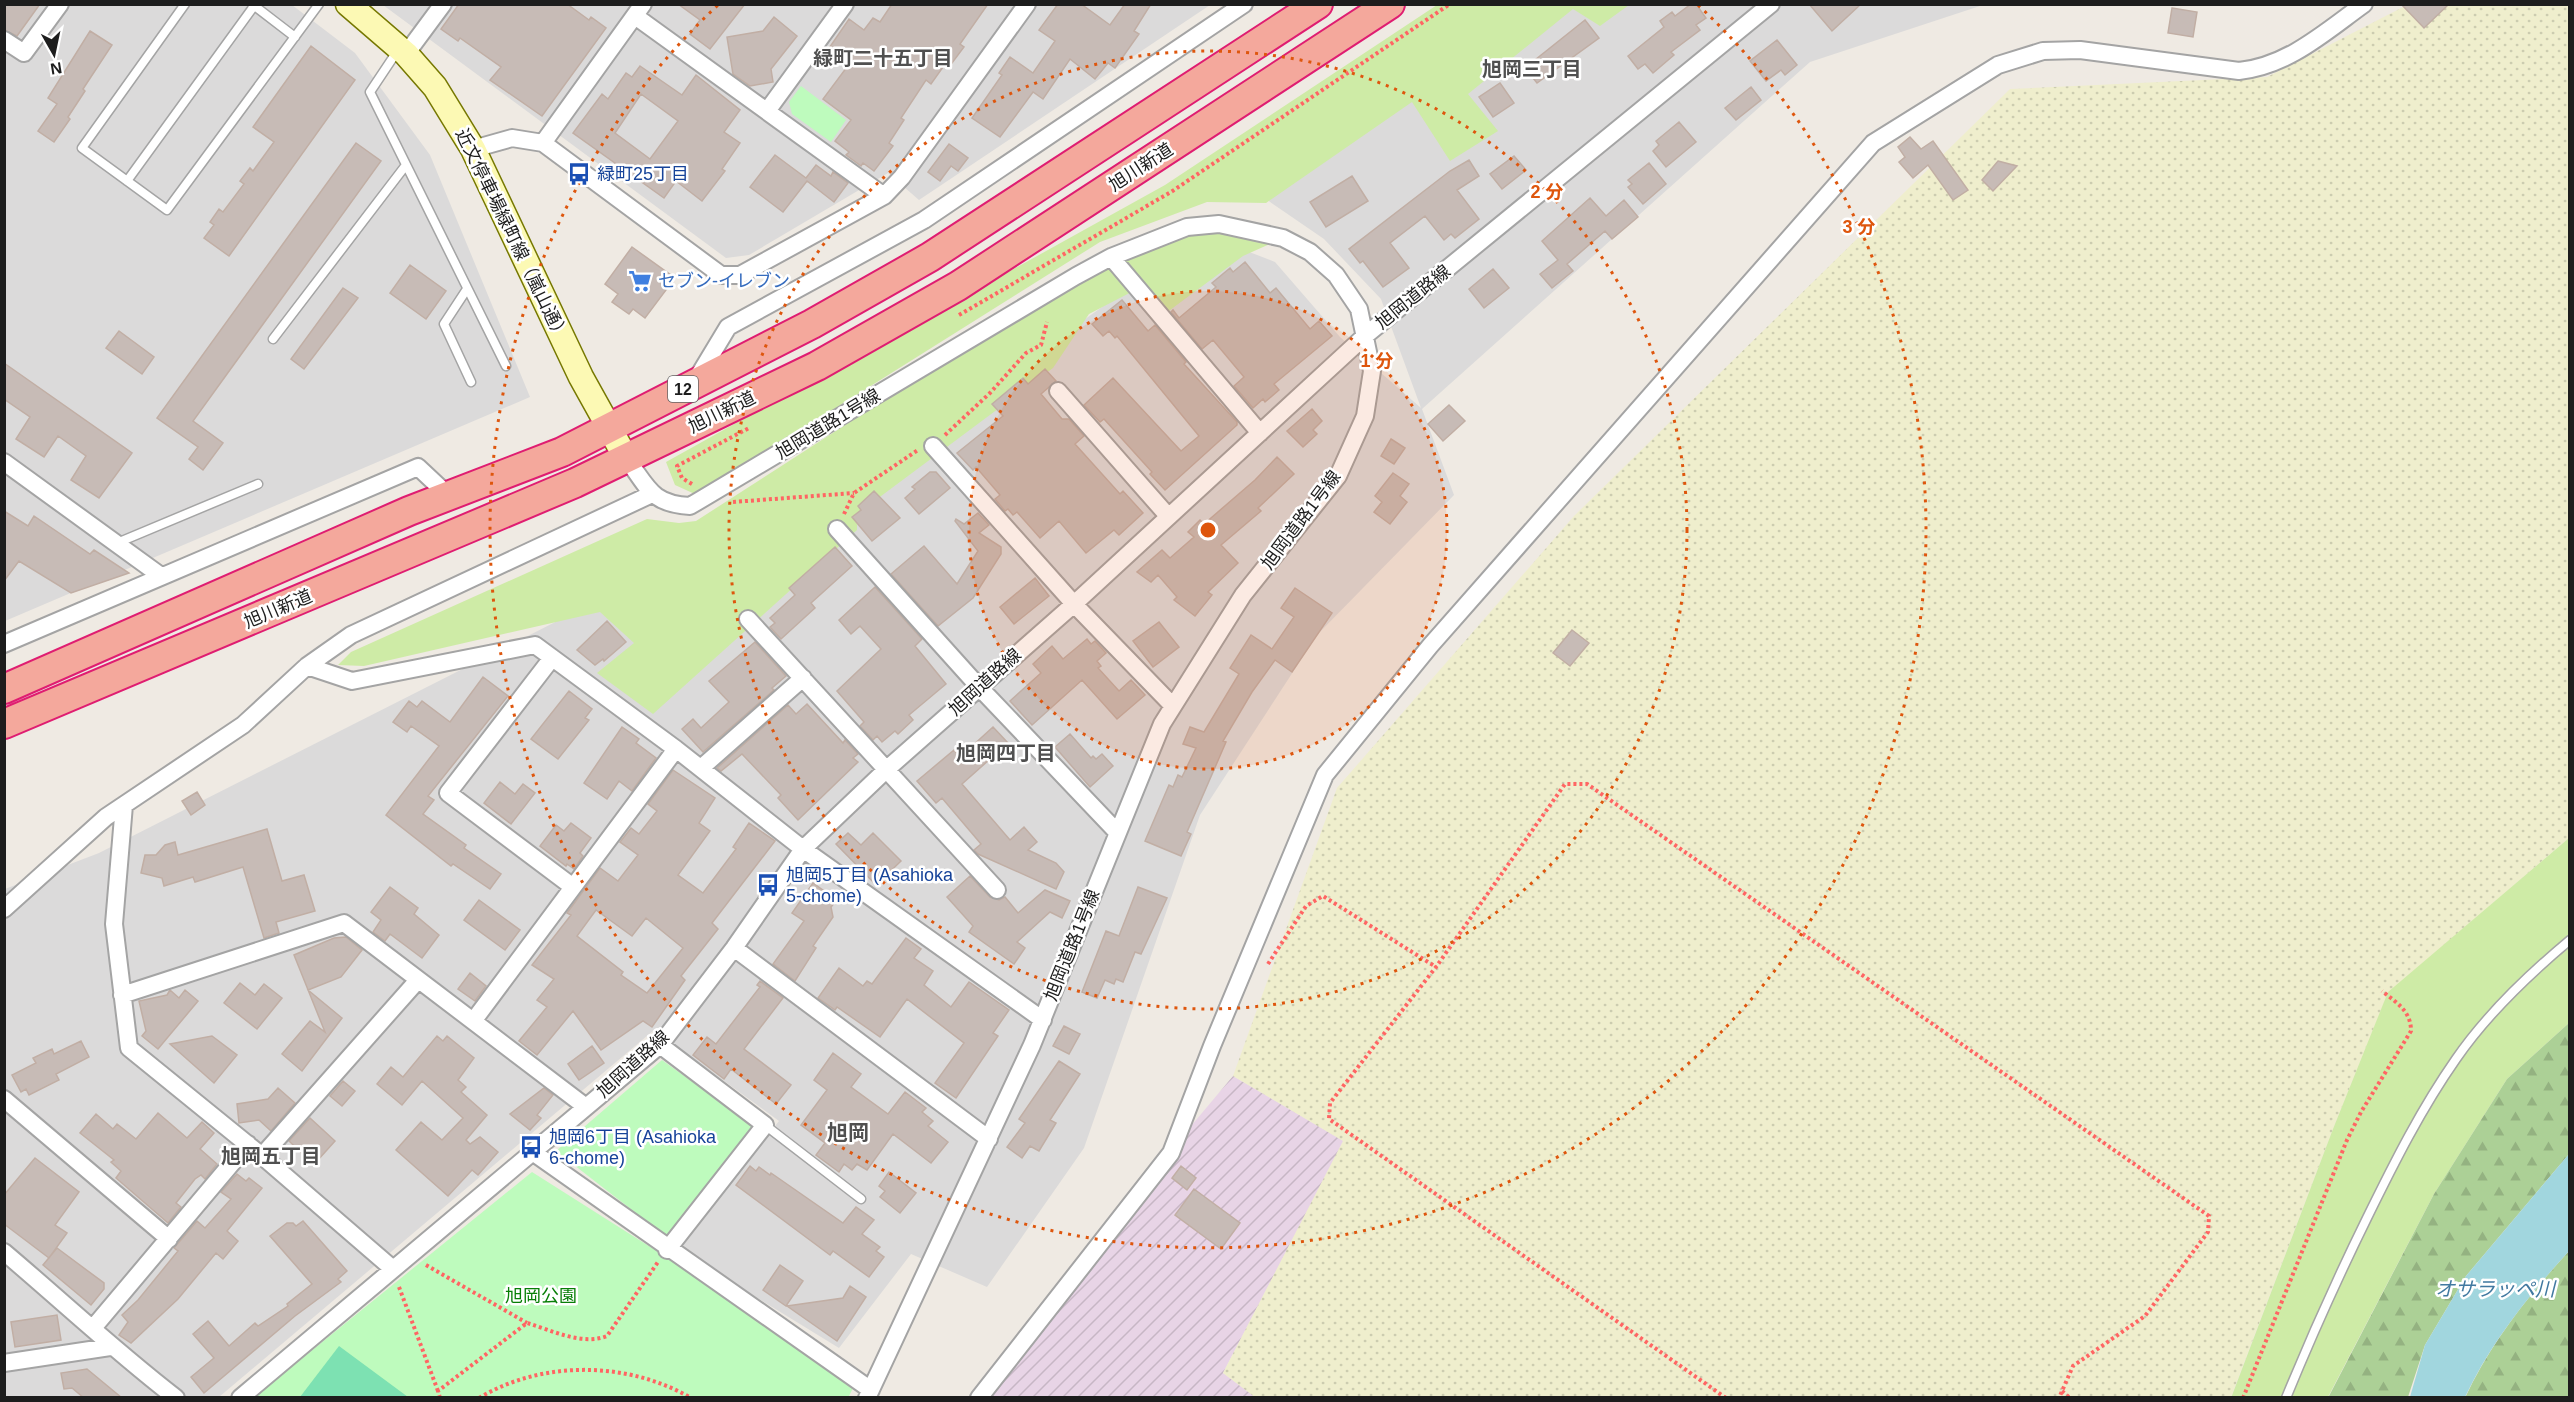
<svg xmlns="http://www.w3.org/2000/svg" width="2574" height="1402" viewBox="0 0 2574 1402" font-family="Arial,'Noto Sans JP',sans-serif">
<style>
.residential{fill:#dbdada}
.industrial{fill:url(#industrial-furrows)}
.farmland{fill:url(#farmland-dots)}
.grass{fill:#ceeba6}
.forest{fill:url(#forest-firs)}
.park{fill:#befbbd}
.pitch{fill:#7de1b2}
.water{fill:#a1d6de}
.building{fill:#c7bbb6;stroke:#c1aea4;stroke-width:1.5;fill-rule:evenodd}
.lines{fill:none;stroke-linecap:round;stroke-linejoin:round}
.service-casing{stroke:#a4a4a4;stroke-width:11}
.minor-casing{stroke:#a4a4a4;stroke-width:20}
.secondary-casing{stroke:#767801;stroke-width:27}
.trunk-casing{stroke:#df1d71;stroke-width:32}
.path{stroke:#ff6563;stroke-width:4;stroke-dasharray:3 3;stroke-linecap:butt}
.service{stroke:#fff;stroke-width:8}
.minor{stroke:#fff;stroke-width:16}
.secondary{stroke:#fcf9b4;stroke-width:24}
.trunk{stroke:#f4a89c;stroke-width:28}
.ring{fill:none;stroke:#de560d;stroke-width:3;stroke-dasharray:3 6}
.labels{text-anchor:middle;stroke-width:5;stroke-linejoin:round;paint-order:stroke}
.shield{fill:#fff;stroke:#616161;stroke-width:1.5}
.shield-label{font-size:16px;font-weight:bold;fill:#1d1d1d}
.street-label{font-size:18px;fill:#1d1d1d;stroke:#fff}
.transit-label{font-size:18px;fill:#164399;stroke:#fff;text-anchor:start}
.shop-label{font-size:18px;fill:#366cbe;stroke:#fff;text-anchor:start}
.park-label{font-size:18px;fill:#087f07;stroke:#fff}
.neighbourhood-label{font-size:20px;font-weight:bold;fill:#505050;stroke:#fff}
.water-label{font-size:20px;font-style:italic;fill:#4179a0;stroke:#fff}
.quarter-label{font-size:21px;font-weight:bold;fill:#505050;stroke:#fff}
.centre{fill:#de560d;stroke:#fff;stroke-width:3}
.ring-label{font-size:18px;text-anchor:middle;font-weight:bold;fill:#de560d;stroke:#fff;stroke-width:5;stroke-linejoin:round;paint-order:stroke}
</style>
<defs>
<pattern id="industrial-furrows" width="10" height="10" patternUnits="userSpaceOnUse" patternTransform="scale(1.5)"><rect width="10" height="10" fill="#e8d4e6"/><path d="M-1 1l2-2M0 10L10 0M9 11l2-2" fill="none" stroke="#c7b6c5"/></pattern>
<pattern id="farmland-dots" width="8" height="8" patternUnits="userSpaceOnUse" patternTransform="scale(1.5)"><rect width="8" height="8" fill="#efeecd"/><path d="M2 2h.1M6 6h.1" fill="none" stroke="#ccccb0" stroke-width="1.8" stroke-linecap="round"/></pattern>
<pattern id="forest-firs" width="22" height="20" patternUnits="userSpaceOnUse" patternTransform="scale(1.5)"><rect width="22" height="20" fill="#acd096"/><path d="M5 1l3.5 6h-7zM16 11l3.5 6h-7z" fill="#94b281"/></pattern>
</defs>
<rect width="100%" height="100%" fill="#efeae3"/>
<path class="residential" d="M5,5H292L355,53L430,155L530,397L5,621Z
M383,5H1210L919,200L888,173L749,255L726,258Z
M1528,5H1983L1810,62L1422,409L1454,495L1317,635L1200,815L1084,1148L987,1287L911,1254L839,1348L678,1249L779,1121L654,1030L219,1397L5,1398V889L99,853L577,611L738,566L1192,243L1234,246L1275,262L1340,337L1421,408L1381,299L1324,239L1260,195Z"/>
<path class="industrial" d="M1233,1076L1344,1141L1223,1373L1256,1397L975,1398L1118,1213Z"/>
<path class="farmland" d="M2407,5H2569V838L2388,993L2333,1129L2231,1397L1256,1398L1223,1373L1343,1141L1233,1076L1337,788L1574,516L2010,89L2267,77Z"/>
<path class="grass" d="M1437,5H1629L1600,26L1573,9L1468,94L1498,131L1450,161L1412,102L1266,203L1207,202L1100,242L697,495L675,485L666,462L1165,185Z
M1187,227L1283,238L1243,256L1166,313L1143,286L1089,314L1053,368L857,514V530L653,714L597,673L634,643L600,612L364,666L338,665L351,652L647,519L679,523L696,521L1076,276Z
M2569,838V1023L2507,1079L2434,1194L2328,1397L2231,1398L2333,1129L2388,992Z"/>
<path class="forest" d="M2569,1023V1154L2466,1276L2425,1345L2408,1397L2328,1398L2434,1194L2507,1079Z
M2569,1251V1397L2465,1398C2491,1342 2528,1296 2569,1251Z"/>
<path class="park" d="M801,86L846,120L831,142L792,114L789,102Z
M662,1060L754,1126L668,1238L556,1151Z
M532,1172L663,1255L853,1388L848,1398H253Z"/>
<path class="pitch" d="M339,1346L408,1397H300Z"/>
<path class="water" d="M2569,1154V1251C2528,1296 2491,1342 2465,1397H2410L2425,1345L2466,1276Z"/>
<path class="building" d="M4,4H40L17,36L4,30Z
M459,4H567L589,20L591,17L606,28L542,116L490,80L501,67L460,38L458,41L441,29Z
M678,4H745L710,49L690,34L700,20Z
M892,4H988L960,44L964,47L952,63L948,60L931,84L926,80L901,118L904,120L889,143L893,146L874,171L863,163L861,166L846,155L849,152L835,141L851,120L823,99L847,67L825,54L849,19L864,30L873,18L880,22Z
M1058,4H1081L1110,25L1125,4H1151L1134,31L1139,34L1115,68L1108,63L1095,79L1070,59L1043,99L1033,92L1000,137L972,118L1002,75L999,73L1010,57L1033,73L1055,41L1039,30Z
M1691,4H1696L1706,18L1696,25L1700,30L1671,52L1674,55L1653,73L1645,64L1638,69L1628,56L1664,27L1660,21L1672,12L1675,16Z
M1809,4H1861L1832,31Z
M2401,4H2449L2424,28Z
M2172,8L2197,12L2193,37L2168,33Z
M774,17L797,36L771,69L773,82L750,86L733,74L727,37L763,31Z
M1585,20L1599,38L1537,83L1525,68Z
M90,31L112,45L83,89L85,91L68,117L70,119L54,142L38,131L57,104L48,98Z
M1777,40L1797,65L1785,75L1781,70L1766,81L1750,61Z
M311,46L355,80L229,256L204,238L214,225L210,222L219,209L223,212L244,184L240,181L250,168L253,171L274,142L253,127Z
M640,66L682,95L696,75L740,110L724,132L740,143L722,169L725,171L702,201L676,181L664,198L573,133L602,94L608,99L626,73L632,77ZM641,94L678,121L650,159L615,133Z
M1500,83L1514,103L1493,117L1479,97Z
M1751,87L1761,100L1736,120L1725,108Z
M1679,122L1696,142L1666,167L1653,151L1659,145L1656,141Z
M1910,137L1921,149L1933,141L1968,190L1953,200L1928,165L1913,178L1899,162L1905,157L1898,147Z
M356,143L381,161L193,421L223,443L203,470L189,459L198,447L157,418Z
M949,144L968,158L958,171L951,166L940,181L928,172Z
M775,155L806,178L816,165L831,176L833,172L848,183L834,202L807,181L783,212L750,187Z
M1514,156L1526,170L1502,189L1490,174Z
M1469,160L1479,176L1457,190L1479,219L1455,238L1451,234L1444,240L1425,216L1390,243L1409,268L1383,287L1363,261L1360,263L1349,249L1450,171Z
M1998,161L2017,166L1993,191L1982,180Z
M1649,163L1666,184L1643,204L1628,187L1632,184L1628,180Z
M1352,176L1368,201L1326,227L1310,202Z
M1590,198L1606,216L1624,200L1638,217L1612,239L1605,231L1567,264L1573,271L1552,288L1540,274L1558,260L1542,241Z
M632,247L675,278L645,318L633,309L629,314L612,302L618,294L605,284Z
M1245,262L1270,293L1276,288L1310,329L1319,321L1332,336L1274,384L1279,390L1265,402L1263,399L1253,408L1234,386L1244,377L1213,340L1202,349L1171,312L1173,310L1179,318L1216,287L1212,283L1230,268L1233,272Z
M410,265L446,291L426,319L390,293Z
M1493,269L1509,288L1484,308L1469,289Z
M343,288L358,298L304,369L291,359Z
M1122,300L1148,331L1155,325L1186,362L1184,364L1237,422V425L1165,490L1150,474L1152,472L1104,419L1100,422L1084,405L1113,378L1181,451L1199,436L1117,336L1115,338L1109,331L1103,336L1092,324Z
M119,331L154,357L142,374L106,348Z
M4,363L132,453L99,498L71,480L86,456L58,436L44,457L16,439L30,417L4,399Z
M1045,369L1056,381L1041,394L1062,419H1069L1084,436L1075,444L1120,494L1123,491L1143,513L1119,535L1114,530L1086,553L1059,521L1040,538L1017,512L1013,515L1008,509L1005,511L995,499L1000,495L976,467L973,470L957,453L1003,416L992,404L1023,378L1028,384Z
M1449,405L1465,421L1443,441L1428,424Z
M1312,409L1322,421L1313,430L1317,434L1303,447L1287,431Z
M1391,439L1405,448L1394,464L1381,456Z
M1277,457L1294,474L1258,508L1261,511L1221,545L1238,563L1208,592L1212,595L1195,616L1174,600L1177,597L1158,575L1151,582L1137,572L1162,550L1170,558L1194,537L1188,532L1200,520L1204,524L1255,480Z
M930,472H936L950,488L919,514L905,498L915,489L912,487Z
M1393,473L1409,484L1400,496L1407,502L1390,524L1374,512L1382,502L1375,496Z
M874,491L900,518L872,541L852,517L861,510L858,506Z
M4,511L28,526L34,516L90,554L94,550L129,573L71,593L19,561L4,581Z
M978,513L989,525L979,533L1001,547V554L973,598L938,626L891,574L924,546L957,584L978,551L955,521L956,519L964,524Z
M835,547L852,566L811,603L815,608L781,639L770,627L775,623L770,618L795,595L789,588Z
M1035,578L1049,596L1014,624L1000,607Z
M875,587L922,639L915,646L946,684L909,715L913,720L898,734L895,731L882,742L877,736L873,740L860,726L864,722L837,691L881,649L860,626L851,634L839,620Z
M1295,588L1332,613L1292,672L1275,660L1252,692L1223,741L1226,742L1187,832L1191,834L1181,856L1145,841L1169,785L1173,787L1178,775L1182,777L1196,748L1183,744L1190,727L1204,732L1239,674L1230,668L1251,635L1272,649L1294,617L1281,608Z
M607,621L626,642L604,661L603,659L595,665L577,650Z
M1159,622L1179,647L1153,667L1133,641Z
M1572,630L1589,643L1570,666L1553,653Z
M1087,639L1091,644L1095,641L1106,653L1097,661L1101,666L1098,668L1119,691L1131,680L1145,695L1117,719L1082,680L1032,725L1010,701L1041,673L1033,664L1052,646L1063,659Z
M755,642L786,676L772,688L774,690L703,752L682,729L693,719L701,728L729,702L709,681Z
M483,677L508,696L428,796L434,800L423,814L466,845L464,848L501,874L490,889L453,864L451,866L386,815L439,746L411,726L407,732L393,722L409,701L417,707L422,701L450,722Z
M569,691L592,709L585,718L589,720L558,759L531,739Z
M807,704L843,743L845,740L858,754L853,758L858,762L798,820L778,798L781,795L742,754L721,771L717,768L788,705L796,714Z
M622,727L639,739L636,743L656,758L632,791L619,781L607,799L584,783Z
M993,727L1008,743L962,784L1010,840L1024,827L1037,842L1028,850L1056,863L1064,872L1056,889L978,854L974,850L981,844L942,798L936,803L917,781L954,750L960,757Z
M1070,734L1091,758L1093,756L1096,759L1102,754L1113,766L1090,787L1055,747Z
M673,770L715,798L699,823L710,831L678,875L703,893L736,849L733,847L749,823L775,841L712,923L718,929L681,976L685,980L652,1027L643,1021L601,1050L573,1011L537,1055L519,1041L547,1007L537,1000L554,979L532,965L571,915L567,913L600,868L618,881L638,855L620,842L631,828L639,834L657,811L648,804ZM596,910L632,936L646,918L683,948L647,993L621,975L623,972L577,936Z
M500,782L515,794L523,784L535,793L511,824L484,803Z
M197,792L205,805L191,815L182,801Z
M571,823L591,838L580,853L583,856L574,869L567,864L566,866L540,846L556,825L564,831Z
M267,829L282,881L304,875L315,911L276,922L279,933L264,938L243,867L195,882L193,877L164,886L162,878L141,873L145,855H156L165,845L175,842L178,855Z
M848,833L861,845L873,833L901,861L876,885L836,844Z
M970,876L990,897L999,900L1005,897L1018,913L1045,890L1070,901L1062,918L1050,912L1017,942L1025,948L1014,964L969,932L973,926L947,897Z
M813,883L837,900L831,907L833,917L813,946L816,948L795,981L773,964L804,921L792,913Z
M390,887L418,908L414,914L439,935L422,958L390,934L385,941L373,932L381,920L371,912Z
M1138,887L1167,898L1141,954L1135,952L1123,982L1116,979L1114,984L1105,980L1097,998L1082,992L1106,931L1119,936Z
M479,900L520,930L505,950L464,920Z
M346,937L362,950L341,977L308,990L342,1018L302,1071L282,1054L310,1021L325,1032L294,955L334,938Z
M906,938L921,949L914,958L933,971L924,985L951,1007L969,982L1009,1010L993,1033L998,1036L956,1098L935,1083L964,1043L907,999L880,1037L837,1007L835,1010L818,998L839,968L863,986L867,981L872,984Z
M470,973L486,986L475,1001L458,989Z
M760,981L783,998L744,1049L791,1085L776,1104L731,1069L724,1079L693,1055L707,1037L716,1044L760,987L757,985Z
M240,983L255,995L264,984L282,998L257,1029L224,1003Z
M170,990L179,998L185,990L198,1001L158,1049L142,1036L146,1031L139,1001L167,995Z
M1064,1026L1080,1034L1069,1054L1053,1046Z
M212,1036L237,1055L214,1083L170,1044Z
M437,1036L443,1041L447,1036L474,1058L458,1080L466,1087L461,1092L487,1115L466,1140L470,1144L480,1137L498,1152L478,1175L472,1170L448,1196L396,1150L421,1122L442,1140L463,1118L422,1081L402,1105L377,1084L391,1067L403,1077Z
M81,1041L89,1057L56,1074L59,1080L29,1095L26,1089L21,1092L12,1075L36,1063L33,1058L52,1049L54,1054Z
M592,1046L604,1063L579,1080L568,1064Z
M833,1053L861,1074L851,1087L888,1114L905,1092L926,1108L922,1112L933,1121L928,1126L948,1142L931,1163L893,1134L867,1170L857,1164L852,1170L844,1164L839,1172L816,1155L825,1143L801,1125L827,1090L814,1080Z
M1059,1061L1080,1074L1050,1120L1056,1123L1039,1151L1030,1146L1022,1158L1007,1147L1025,1123L1019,1119Z
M343,1081L355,1091L342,1106L330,1096Z
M278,1088L295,1103L271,1131L259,1120L239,1123L237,1104L268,1099Z
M544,1088L553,1095L537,1115L541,1118L530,1130L510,1114Z
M158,1113L187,1138L202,1122L214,1133L200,1149L217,1164L205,1179L201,1175L195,1179L176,1203L181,1207L168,1223L116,1178L121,1171L111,1162L114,1160L80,1133L96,1114L113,1129L117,1124L136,1139Z
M310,1118L335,1141L318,1160L313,1155L309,1160L289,1141Z
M35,1158L79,1192L55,1225L67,1233L49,1258L4,1224V1195Z
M750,1166L756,1171L759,1167L770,1175L771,1173L843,1223L856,1207L874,1220L862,1234L880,1247L876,1251L884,1257L869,1277L833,1251L830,1255L736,1185Z
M1181,1166L1196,1178L1187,1190L1172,1178Z
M889,1172L916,1193L900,1213L880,1197L885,1191L879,1186Z
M237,1174L246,1181L249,1178L262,1188L227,1231L238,1241L223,1259L216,1253L178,1299L131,1343L119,1335L128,1322L122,1315L138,1300L178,1251L174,1248L197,1221L205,1228L231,1199L221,1192Z
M1194,1189L1240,1223L1221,1249L1175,1215Z
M303,1221L347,1271L338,1279L341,1282L295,1316L204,1393L191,1377L214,1358L193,1334L208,1321L229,1346L255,1323L258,1326L288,1306L287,1304L312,1284L270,1236L287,1223H293L296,1226Z
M57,1248L104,1283V1289L91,1305L43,1265Z
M780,1265L803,1281L786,1306L763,1290Z
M850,1286L866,1297L837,1341L787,1306L843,1298Z
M57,1315L61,1340L15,1347L11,1322Z
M87,1369L122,1398H84L72,1388L64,1389L61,1373Z"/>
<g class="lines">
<g class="service-casing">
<path id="service" d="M185,4L82,148L167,210L319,4
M252,4L295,37
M398,50L370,92L506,366
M127,181L254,6
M467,289L444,324L471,382
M273,339L406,165
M117,543L258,484
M765,1125L861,1199
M2286,1398C2311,1337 2338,1277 2367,1218C2394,1163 2421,1109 2456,1059C2487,1014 2528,975 2570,940"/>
</g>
<g class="minor-casing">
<path id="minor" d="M635,16L884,196
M4,40L24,53L60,4
M406,54L443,4
M767,111L845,4
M543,143L643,4
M473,149L512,138L543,143L721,275H740L884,196L902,177L1027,4
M1111,257L1260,433
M696,380L728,327L924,220L1244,4
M1058,391L1168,516
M933,446L1074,604L1173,706
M626,458C648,487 651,504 690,506L1076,276L1111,257L1187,227L1219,224L1283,238L1310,252L1336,275L1359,309L1372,371L1365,416L1338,476L1243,595L1162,724L1032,1045L867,1398
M4,462L161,576
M837,529L979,687L1117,832
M748,619L997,890
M4,644L418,467L450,497
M552,658L448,793L573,887
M307,666L352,681L535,645L676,749L803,849L1043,1020
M701,768L803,678
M124,805L114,924L129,1048L262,1156L393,1269
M4,909L106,817L243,725L307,666L351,635L652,494
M734,948L989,1139
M122,995L344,923L586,1107
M474,1020L676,749
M660,1045L765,1125L667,1250
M4,1099L169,1239
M534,1153L871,1390
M262,1156L418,980
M4,1252C62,1301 116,1352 176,1398
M93,1328L248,1144
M4,1363L110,1347
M240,1398L660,1045L734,948L803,849L887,769L1074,604L1366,335L1771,4
M979,1398L1171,1153L1212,1046L1325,775L1430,646L1873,143L1998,65L2043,51L2080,50L2239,71C2288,66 2325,32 2364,4"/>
</g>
<g class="secondary-casing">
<path id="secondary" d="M348,4L406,54L435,87L473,149L581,377L626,458"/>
</g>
<g class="trunk-casing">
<path id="trunk" d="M4,689L409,511L562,452L812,324L930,257L1318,4
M4,724L575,483L817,366L958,286L1390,4"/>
</g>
<path class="path" d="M959,315L1171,192L1450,4
M945,435L990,393L1026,353L1041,345L1047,322
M692,484L682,478L677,466L749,428
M733,502L854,493
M844,514L854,493L918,450
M1268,964L1306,906L1323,896L1436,967
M426,1265L527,1323
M399,1287L438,1391
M2062,1391L2070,1398
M440,1398L438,1391L527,1323C551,1330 582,1346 607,1336L658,1262
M479,1398C542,1360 628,1361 691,1398
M1726,1398L1329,1119L1330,1103L1436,967L1565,784H1587L2209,1216L2208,1232L2145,1316L2073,1366L2059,1398
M2243,1398L2347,1140L2361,1112L2411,1031C2411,1011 2397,1003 2382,991"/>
<use href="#service" class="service"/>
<use href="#minor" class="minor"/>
<use href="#secondary" class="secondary"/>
<use href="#trunk" class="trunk"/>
</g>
<circle cx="1208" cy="530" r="239" fill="#de560d" fill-opacity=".12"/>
<g class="ring">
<circle cx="1208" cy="530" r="239"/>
<circle cx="1208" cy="530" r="479"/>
<path d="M1698 5A718 718 0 1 1 718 5"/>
</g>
<defs>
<g id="bus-bare" transform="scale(1.8)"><path d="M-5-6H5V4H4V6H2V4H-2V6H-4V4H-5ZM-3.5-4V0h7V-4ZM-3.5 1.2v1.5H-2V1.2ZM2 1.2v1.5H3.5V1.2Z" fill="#1a4fb4" stroke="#fff" stroke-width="2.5" paint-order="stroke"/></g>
<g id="supermarket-bare" transform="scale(1.8)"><path d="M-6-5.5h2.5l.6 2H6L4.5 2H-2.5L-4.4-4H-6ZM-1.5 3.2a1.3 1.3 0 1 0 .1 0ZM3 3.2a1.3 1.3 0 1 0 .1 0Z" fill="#3f7fe0" stroke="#fff" stroke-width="2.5" paint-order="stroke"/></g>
</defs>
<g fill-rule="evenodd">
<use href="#bus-bare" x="579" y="174"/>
<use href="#supermarket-bare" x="640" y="281"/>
<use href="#bus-bare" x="768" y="885"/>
<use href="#bus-bare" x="531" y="1147"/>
</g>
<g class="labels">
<rect class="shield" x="668" y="376" width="30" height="26" rx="4.5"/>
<g class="shield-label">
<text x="683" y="395">12</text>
</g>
<g class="street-label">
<text transform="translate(1141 167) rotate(-33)" y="6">旭川新道</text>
<text transform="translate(512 235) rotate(64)" y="6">近文停車場緑町線（嵐山通）</text>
<text transform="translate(1413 297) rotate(-39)" y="6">旭岡道路線</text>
<text transform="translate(722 412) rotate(-26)" y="6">旭川新道</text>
<text transform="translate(828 424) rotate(-31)" y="6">旭岡道路1号線</text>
<text transform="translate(1301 520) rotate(-53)" y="6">旭岡道路1号線</text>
<text transform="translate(278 609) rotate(-23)" y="6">旭川新道</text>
<text transform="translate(985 682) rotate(-42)" y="6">旭岡道路線</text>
<text transform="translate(1072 945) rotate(-68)" y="6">旭岡道路1号線</text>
<text transform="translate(633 1064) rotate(-42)" y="6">旭岡道路線</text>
</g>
<g class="transit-label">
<text x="597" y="180">緑町25丁目</text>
<text x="786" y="881">旭岡5丁目 (Asahioka<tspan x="786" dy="21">5-chome)</tspan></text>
<text x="549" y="1143">旭岡6丁目 (Asahioka<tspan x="549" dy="21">6-chome)</tspan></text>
</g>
<g class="shop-label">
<text x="658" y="287">セブン-イレブン</text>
</g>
<g class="park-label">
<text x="541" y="1302">旭岡公園</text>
</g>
<g class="neighbourhood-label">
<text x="883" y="65">緑町二十五丁目</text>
<text x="1532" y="76">旭岡三丁目</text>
<text x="1006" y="760">旭岡四丁目</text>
<text x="271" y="1163">旭岡五丁目</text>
</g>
<g class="water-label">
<text x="2495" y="1296">オサラッペ川</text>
</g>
<g class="quarter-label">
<text x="848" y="1140">旭岡</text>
</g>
</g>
<circle cx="1208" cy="530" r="9" class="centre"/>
<g class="ring-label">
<text x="1547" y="198">2 分</text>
<text x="1859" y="233">3 分</text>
<text x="1377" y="367">1 分</text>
</g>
<rect width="2574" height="1402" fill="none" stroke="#1d1d1d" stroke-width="12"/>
<g transform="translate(54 54) rotate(171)" stroke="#ffffff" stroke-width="4.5" paint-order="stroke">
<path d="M0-4.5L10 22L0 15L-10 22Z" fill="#1d1d1d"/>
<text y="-9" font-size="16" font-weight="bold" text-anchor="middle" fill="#1d1d1d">N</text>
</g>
</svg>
